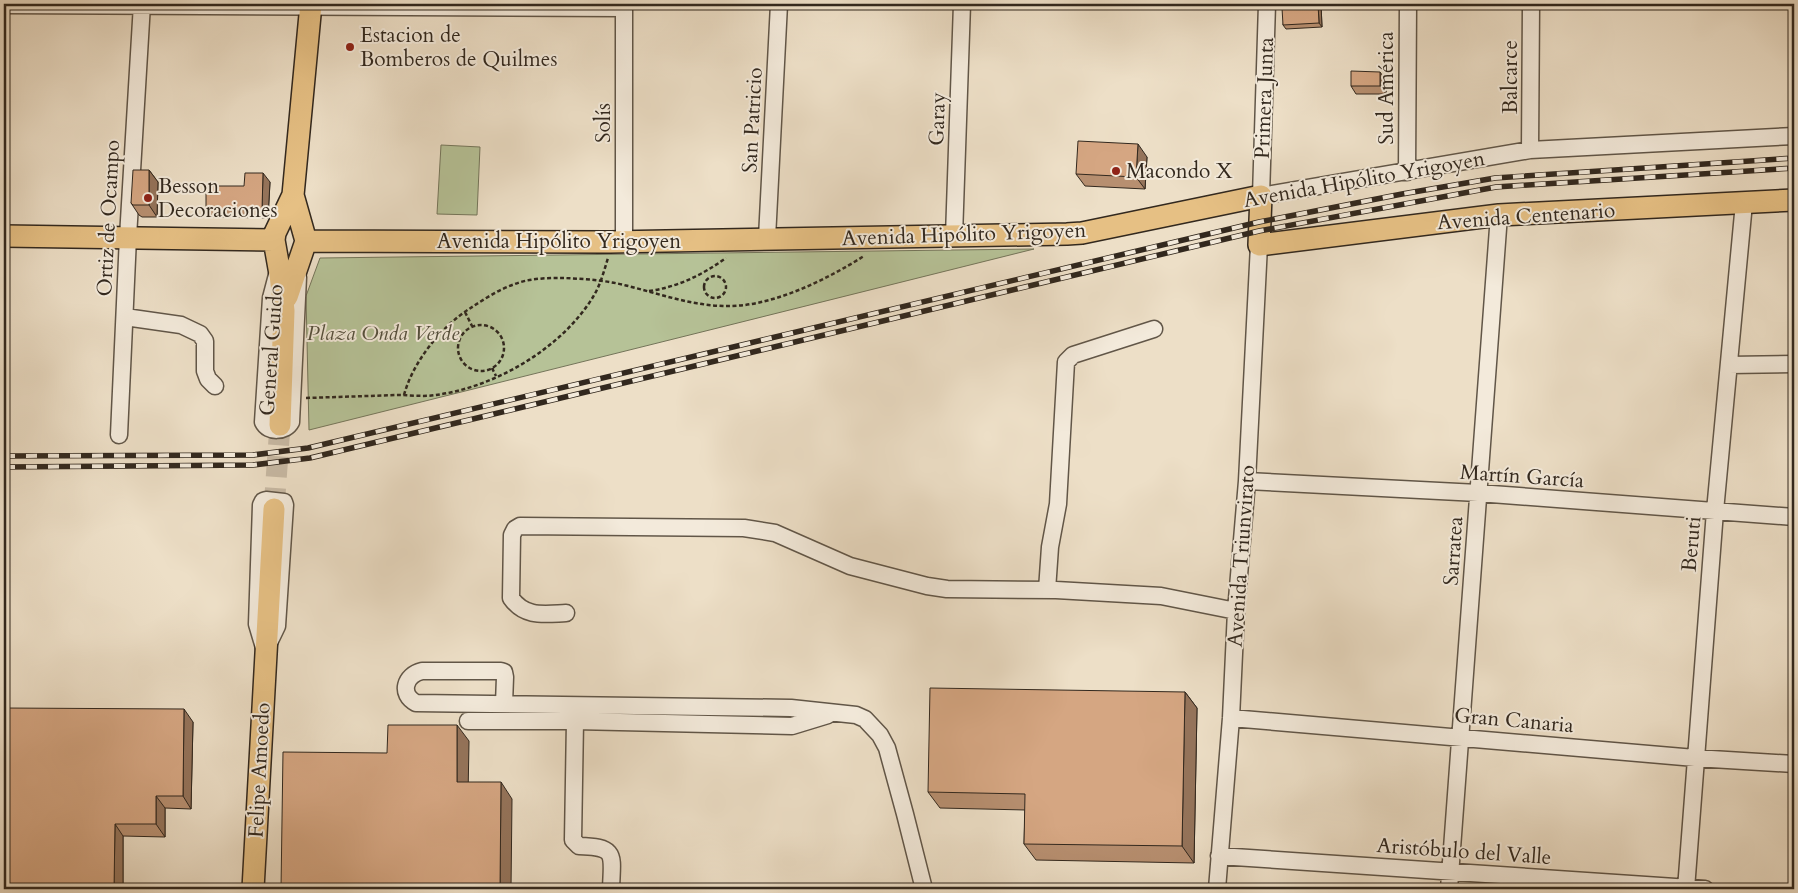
<svg xmlns="http://www.w3.org/2000/svg" width="1798" height="893" viewBox="0 0 1798 893" font-family="Cardo,serif">
<style>
.green{fill:#b6c297;stroke:#74755a}
.lines{fill:none;stroke-linecap:round;stroke-linejoin:round}
.major-tunnel{stroke:#c8baa5;stroke-width:21;stroke-dasharray:21 11;stroke-linecap:butt}
.minor-casing{stroke:#615648;stroke-width:19}
.major-casing{stroke:#32281e;stroke-width:24}
.path{stroke:#32281e;stroke-width:2.5;stroke-dasharray:4 2.5;stroke-linecap:butt}
.minor{stroke:#f3eadb;stroke-width:16}
.major{stroke:#e6c084;stroke-width:21}
.rail-casing{stroke:#32281e;stroke-width:5.5}
.rail{stroke:#f3eadb;stroke-width:4;stroke-dasharray:11;stroke-linecap:butt}
.wall{fill:#b78f70;stroke:#32281e}
.shaded-wall{fill:#95745b;stroke:#32281e}
.building{fill:#d5a682;stroke:#32281e}
.poi-dot{fill:#8f2418;stroke:#f3eadb;stroke-width:2}
.labels{text-anchor:middle;stroke-width:4;stroke-linejoin:round;paint-order:stroke}
.poi-label{font-size:21px;fill:#32281e;stroke:#f3eadb;text-anchor:start}
.street-label{font-size:21px;fill:#32281e;stroke:#f3eadb}
.park-label{font-size:21px;font-style:italic;fill:#534e3c;stroke:#f3eadb}
</style>
<rect width="100%" height="100%" fill="#eddfc7"/>
<filter id="stains"><feTurbulence type="fractalNoise" baseFrequency=".004" numOctaves="4"/><feColorMatrix values="0 0 0 0 .2 0 0 0 0 .09 0 0 0 0 .02 0 0 0 .5 -.17"/></filter>
<radialGradient id="worn" r=".72"><stop offset=".6" stop-color="#630" stop-opacity="0"/><stop offset="1" stop-color="#630" stop-opacity=".3"/></radialGradient>
<path class="green" d="M441,145L480,147L477,215L437,214Z
M1034,249L309,430L306,296L320,258Z"/>
<g class="lines">
<path class="major-tunnel" d="M274,509L280,425"/>
<g class="minor-casing">
<path id="minor" d="M624,4V242
M1267,4L1261,196L1530,150L1794,136
M4,5L624,8
M1530,150L1531,4
M1407,172L1408,4
M954,236L962,4
M767,238L779,4
M277,275L271,298L263,422C268,433 286,432 291,422L298,277
M125,317L181,325L200,334L205,341V371L208,379L215,386
M1729,365L1794,364
M119,435L128,237L142,4
M1247,481L1478,493L1794,517
M266,500L284,502L285,505L277,626L265,651L257,624L261,505L263,501Z
M1047,590L1050,547L1058,504L1066,362L1073,355L1154,329
M566,613C544,614 525,618 511,598L512,535L515,529L520,526L744,528L775,533L850,566L927,586L947,589L1056,590L1161,596L1236,611
M504,704L505,677L504,672L501,671H422C405,675 399,694 416,703L791,708L856,715L865,719L880,735L887,748L905,814L924,889
M1231,718L1695,758L1794,764
M468,721H575L792,726L828,715
M575,721L573,840L579,846C618,847 612,855 611,889
M1219,856L1705,889
M1217,889L1231,718L1236,611L1247,481L1259,245
M1449,889L1499,215
M1686,889L1715,511L1744,203"/>
</g>
<g class="major-casing">
<path id="major" d="M4,236L274,240
M306,241L610,242L1067,234L1082,233L1261,196L1259,245L1499,215L1794,200
M287,297L306,241L293,195
M280,425L284,311L280,274L274,240L275,233L293,195L311,4
M253,889L274,509"/>
</g>
<path class="path" d="M704 287a11 11 0 1 1 22 0a11 11 0 1 1-22 0Z
M649,291C678,287 702,275 726,258
M465,312L472,326
M458 348a23 23 0 1 1 46 0a23 23 0 1 1-46 0Z
M492,368L496,376
M404,395C413,362 440,328 469,309C483,300 499,289 515,284C530,278 548,278 564,278C584,279 604,280 624,285C657,293 689,305 723,306C770,308 826,280 864,256
M306,398C337,397 367,396 398,395C410,395 423,397 436,395C495,387 561,349 593,297C600,286 604,271 608,258"/>
<use href="#minor" class="minor"/>
<use href="#major" class="major"/>
<g class="rail-casing">
<path id="rail" d="M4,456L253,455L308,448L1259,222L1402,194L1495,178L1794,158
M4,467L253,465L310,458L1259,231L1496,187L1794,168"/>
</g>
<use href="#rail" class="rail"/>
</g>
<path class="wall" d="M1286,4H1321L1322,27L1286,29L1283,25Z
M1386,80V94H1356L1351,86Z
M1147,157L1145,189L1085,186L1076,174Z
M149,170L158,182L157,217H142L139,215L131,203Z
M270,182L268,218L212,217L206,209Z
M1185,692L1197,708L1194,863L1036,860L1024,844L1025,810L940,808L928,792Z
M193,722L191,809L165,808V837L123,836V889H4Z"/>
<path class="shaded-wall" d="M1318,4H1321L1322,27L1319,23Z
M1380,72L1386,80V94L1380,86Z
M1138,144L1147,157L1145,189L1136,177Z
M149,170L158,182L157,217L149,205Z
M263,173L270,182L268,218L262,210Z
M1185,692L1197,708L1194,863L1182,846Z
M184,709L193,722L191,809L183,796Z
M457,725L469,741L468,798L457,782Z
M501,782L512,799L511,889H500Z
M156,796L165,808V837L156,824Z
M115,824L123,836V889H114Z"/>
<path class="building" d="M1286,4H1318L1319,23L1283,25L1282,8Z
M1351,71L1380,72V86H1351Z
M1078,141L1138,144L1136,177L1076,174Z
M133,170H149V205H133L131,203Z
M245,173H263L262,210L206,209V186H244Z
M930,688L1185,692L1182,846L1024,844L1025,794L928,792Z
M4,708L184,709L183,796H156V824H115L114,889H4Z
M388,725H457V782H501L500,889H281L283,752L387,753Z"/>
<g class="poi-dot">
<circle cx="350" cy="47" r="5"/>
<circle cx="1116" cy="171" r="5"/>
<circle cx="148" cy="198" r="5"/>
</g>
<g class="labels">
<g class="poi-label">
<text x="360" y="42">Estacion de<tspan x="360" dy="24">Bomberos de Quilmes</tspan></text>
<text x="1126" y="178">Macondo X</text>
<text x="158" y="193">Besson<tspan x="158" dy="24">Decoraciones</tspan></text>
</g>
<g class="street-label">
<text transform="translate(1510 77) rotate(-90)" y="7">Balcarce</text>
<text transform="translate(1386 88) rotate(-90)" y="7">Sud América</text>
<text transform="translate(1264 98) rotate(-88)" y="7">Primera Junta</text>
<text transform="translate(937 119) rotate(-88)" y="7">Garay</text>
<text transform="translate(752 120) rotate(-87)" y="7">San Patricio</text>
<text transform="translate(603 123) rotate(-90)" y="7">Solís</text>
<text transform="translate(1364 179) rotate(-10)" y="7">Avenida Hipólito Yrigoyen</text>
<text transform="translate(1526 216) rotate(-4)" y="7">Avenida Centenario</text>
<text transform="translate(108 218) rotate(-87)" y="7">Ortiz de Ocampo</text>
<text transform="translate(964 234) rotate(-2)" y="7">Avenida Hipólito Yrigoyen</text>
<text x="559" y="248">Avenida Hipólito Yrigoyen</text>
<text transform="translate(271 350) rotate(-86)" y="7">General Guido</text>
<text transform="translate(1522 476) rotate(4)" y="7">Martín García</text>
<text transform="translate(1691 544) rotate(-85)" y="7">Beruti</text>
<text transform="translate(1453 551) rotate(-86)" y="7">Sarratea</text>
<text transform="translate(1241 556) rotate(-86)" y="7">Avenida Triunvirato</text>
<text transform="translate(1514 720) rotate(5)" y="7">Gran Canaria</text>
<text transform="translate(259 770) rotate(-87)" y="7">Felipe Amoedo</text>
<text transform="translate(1464 851) rotate(4)" y="7">Aristóbulo del Valle</text>
</g>
<g class="park-label">
<text x="383" y="340">Plaza Onda Verde</text>
</g>
</g>
<rect width="1798" height="893" fill="none" stroke="#eddfc7" stroke-width="20"/>
<rect x="5" y="5" width="1788" height="883" fill="none" stroke="#32281e" stroke-width="2.5"/>
<rect x="10" y="10" width="1778" height="873" fill="none" stroke="#32281e"/>
<rect width="100%" height="100%" filter="url(#stains)"/>
<rect width="100%" height="100%" fill="url(#worn)"/>
</svg>
